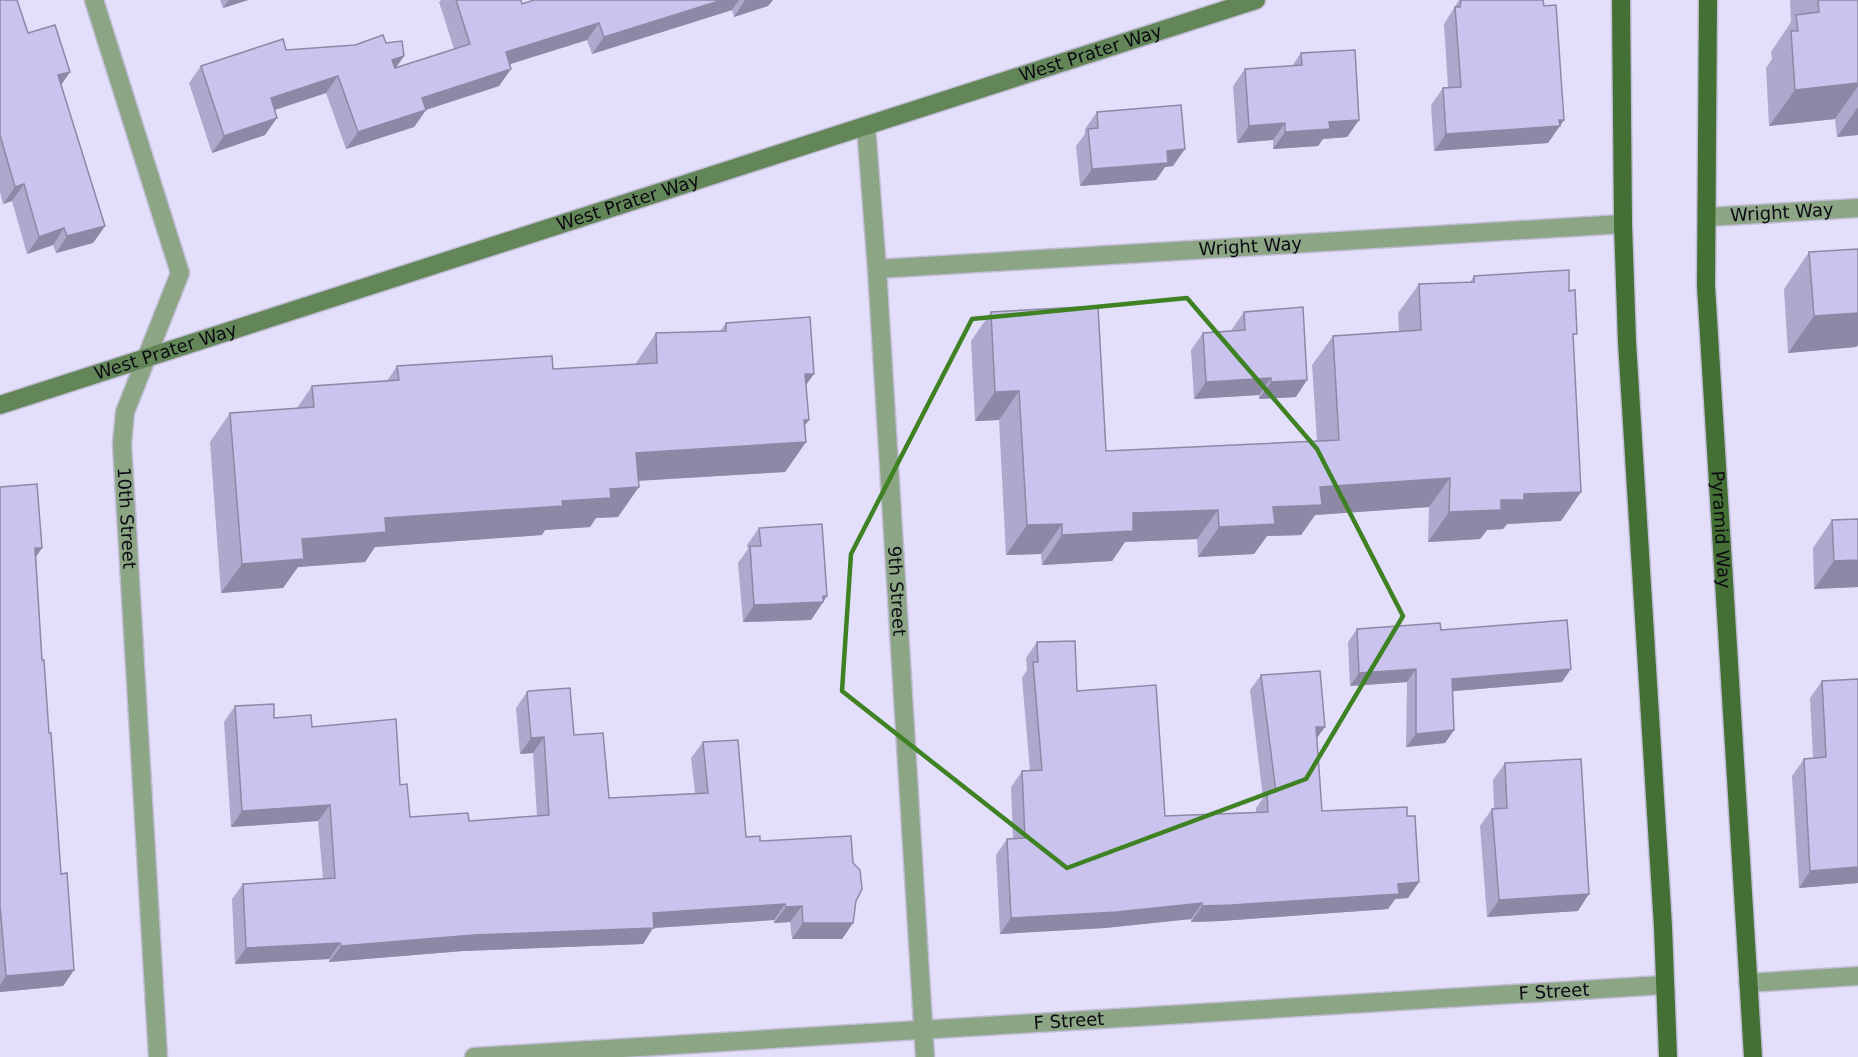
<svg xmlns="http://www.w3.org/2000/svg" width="1858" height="1057" viewBox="0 0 1858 1057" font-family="'DejaVu Sans',sans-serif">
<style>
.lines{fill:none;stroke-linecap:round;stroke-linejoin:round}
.minor-casing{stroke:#c1bdd6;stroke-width:21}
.secondary-casing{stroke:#c1bdd6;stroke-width:21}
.primary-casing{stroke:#c1bdd6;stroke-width:21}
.minor{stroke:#8ca585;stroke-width:18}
.secondary{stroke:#628657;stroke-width:18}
.primary{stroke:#446f35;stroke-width:18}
.wall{fill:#aea8cc}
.shaded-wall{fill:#8d88a6}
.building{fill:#cac3ed;stroke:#8d88a6;stroke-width:1.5}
.marked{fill:none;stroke:#3f8224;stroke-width:4.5;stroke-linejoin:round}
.labels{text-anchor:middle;stroke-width:4.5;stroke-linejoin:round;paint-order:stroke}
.street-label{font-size:18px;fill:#0c0a13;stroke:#fff}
</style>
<rect width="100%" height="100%" fill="#e3dffb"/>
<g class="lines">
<g class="minor-casing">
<g id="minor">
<path id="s1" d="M94,0L180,273L125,412L122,444L158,1057"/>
<path id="s2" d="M866,126L877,269L925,1057"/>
<path id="s3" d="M1707,217L1858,208"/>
<path id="s4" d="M877,269L1623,224"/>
<path d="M1748,983L1858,976"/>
<path id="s5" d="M474,1057L1664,985"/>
</g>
</g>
<g class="secondary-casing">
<g id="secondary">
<path id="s6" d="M0,405L1256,0"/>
</g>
</g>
<g class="primary-casing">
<g id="primary">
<path d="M1621,0L1623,224L1627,342L1663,927L1668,1057"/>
<path id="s7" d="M1708,0L1706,286L1753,1057"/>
</g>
</g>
<use href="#minor" class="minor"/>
<use href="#secondary" class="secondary"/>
<use href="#primary" class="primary"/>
</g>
<path class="wall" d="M0,0L28,33L70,72L61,85L105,226L93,243L56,253L53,245L27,254L12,201L3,204L0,192Z
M220,0H248L223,8Z
M441,0H521L522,4L534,0H773L768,6L734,17L732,10L592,54L587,40L510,64L511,69L499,86L426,110L414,127L346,149L326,93L275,110L265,135L212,153L189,83L201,66L286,50L386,43L404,56L396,68L454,49L439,2Z
M1459,0H1543L1564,120L1548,143L1434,151L1431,105L1443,88H1448L1444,24Z
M1790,0H1858V135L1837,137L1835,119L1769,126L1766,68L1772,59L1771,52L1791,22Z
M1301,53L1359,120L1347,137L1323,139L1318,146L1273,149V140L1237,143L1233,86L1245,69L1292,66Z
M1097,112L1173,166L1165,167L1156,180L1080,186L1076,146L1085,134V129Z
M1858,249V345L1856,347L1788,353L1784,289L1809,252Z
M1474,276L1569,291L1573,340L1561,521L1507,524L1503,529L1487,530L1480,539L1428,542L1429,507L1315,515L1301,535L1267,536L1254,554L1198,557L1197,539L1125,542L1112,561L1042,565L1041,554L1006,555L999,420L975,421L971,341L991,312L1106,451L1317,441L1312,365L1333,336L1399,331L1398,313L1419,284L1470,282Z
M1244,312L1296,397L1259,399V395L1194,399L1191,350L1203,333L1232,331V329Z
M726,323L806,385L805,425L806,442L785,472L638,481L618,517L596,518L590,527L545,530L542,535L375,547L365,562L298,567L283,588L221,593L210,442L230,413L297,408L312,386L387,381L397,366L553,369L636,365V363L656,333L720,331Z
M0,487L36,557L42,660L61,874L74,970L63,986L0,992Z
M1858,519V587L1814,589L1813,548L1832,520Z
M759,528L823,602L811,620L743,622L738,563L748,549L747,545Z
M1357,629L1441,630L1562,682L1453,691L1454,730L1445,743L1406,747L1407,682L1350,686L1348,642Z
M1037,642L1077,691L1165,816L1256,813V808L1263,798L1250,690L1261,675L1317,739L1322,811L1407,816L1419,882L1408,898L1395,899L1388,909L1221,921L1191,922V919L1105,928L1000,934L996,855L1007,839H1013L1011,787L1022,771H1030L1022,678L1027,670L1026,658Z
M1822,681L1858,883L1799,888L1792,776L1804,759L1813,758L1810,698Z
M527,692L574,735L609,798L695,793L691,758L703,742L746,837L760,841L856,901L853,923L842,939H792L790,922L774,923V920L653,928L643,944L463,951L329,962V959L235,964L232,899L243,884L323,879L318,821L231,827L224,722L235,706L274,718L312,727L400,785L410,817L469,821L537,816L533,753L520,754L516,708Z
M1505,763L1578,911L1487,917L1480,826L1492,809H1494L1493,780Z"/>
<path class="shaded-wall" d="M229,0H248L223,8Z
M722,0H739L732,10L592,54L604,37Z
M745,0H773L768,6L734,17Z
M599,23L587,40L494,69L506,52Z
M404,56L392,73V60Z
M511,69L499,86L410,115L422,98Z
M70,72L58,89V75Z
M338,76L326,93L259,115L271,98Z
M1858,83V86L1835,119L1769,126L1795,90Z
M1858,107V135L1837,137Z
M426,110L414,127L346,149L358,132Z
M277,118L265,135L212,153L224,136Z
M1359,120L1347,137L1323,139L1318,146L1273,149L1285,132L1329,122Z
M1564,120L1548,143L1434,151L1446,134Z
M1285,123L1273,140L1237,143L1249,126Z
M1185,149L1173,166L1165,167L1156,180L1080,186L1092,169L1167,151Z
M24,184L12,201L3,204L15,187Z
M105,226L93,243L56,253L67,236Z
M64,228L53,245L27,254L39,237Z
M1858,313V345L1856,347L1788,353L1814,316Z
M805,374H814L793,403Z
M1271,378L1259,395L1194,399L1206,382Z
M1307,380L1296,397L1259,399L1271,382Z
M1019,391L999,420L975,421L995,392Z
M804,420H809L792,443L806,442L785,472L616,482L636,453Z
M1450,478L1429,507L1315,515L1301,535L1267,536L1254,554L1198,557L1219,527L1273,507L1320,487Z
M639,487L618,517L596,518L590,527L545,530L542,535L375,547L365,562L298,567L283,588L221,593L242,564L302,539L385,518L562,501L610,489Z
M1581,492L1561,521L1507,524L1503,529L1487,530L1480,539L1428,542L1449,512L1524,494Z
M1218,510L1197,539L1125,542L1112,561L1042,565L1062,535L1133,513Z
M1062,524L1041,554L1006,555L1027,525Z
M35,548H42L31,564Z
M1858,560V587L1814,589L1834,561Z
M827,596L811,620L743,622L754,605Z
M1416,669L1407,682L1350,686L1359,673Z
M1571,669L1562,682L1443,692L1452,679Z
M1316,727H1325L1314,742Z
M1454,730L1445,743L1406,747L1416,734Z
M544,737L533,753L520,754L531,738Z
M330,805L318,821L231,827L242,811Z
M1858,867V883L1799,888L1810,871Z
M1419,882L1408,898L1395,899L1388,909L1221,921L1191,922L1202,906L1398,884Z
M1589,894L1578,911L1487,917L1499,900Z
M1202,903L1191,919L1105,928L1000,934L1011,918Z
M785,904L774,920L653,928L643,944L463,951L329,962L341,946L653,913Z
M802,906L790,922L774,923L786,907Z
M803,923H853L842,939H792Z
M340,943L329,959L235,964L246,948Z
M74,970L63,986L0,992V985L6,976Z"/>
<path class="building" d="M0,0H17L28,33L55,25L70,72L58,75L105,226L67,236L64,228L39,237L24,184L15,187L0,135Z
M456,0H521L522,4L534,0H722L604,37L599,23L506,52L511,69L422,98L426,110L358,132L338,76L271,98L277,118L224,136L201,66L283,39L286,50L355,45L383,35L386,43L402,41L404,56L392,60L395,68L470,44Z
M1461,0H1543L1544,6L1556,5L1564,120H1559L1560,126L1446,134L1443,88L1461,87L1455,7H1460Z
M1818,0H1858V83L1795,90L1791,31H1798L1796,15L1819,12Z
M1355,50L1359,120L1329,122L1330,129L1285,132V123L1249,126L1245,69L1302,65L1301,53Z
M1181,105L1185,149L1167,151L1168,163L1092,169L1088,129L1098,128L1097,112Z
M1858,249V313L1814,316L1809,252Z
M1569,270V291L1575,290L1577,334H1573L1581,492L1524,494V500H1501V510L1449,512L1450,478L1320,487L1322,505L1273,507L1275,524L1219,527L1218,510L1133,513V531L1062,535V524L1027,525L1019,391L995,392L991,312L1098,306L1106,451L1339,440L1333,336L1421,330L1419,284L1474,282V276Z
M1303,307L1307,380L1271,382V378L1206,382L1203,333L1245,330L1244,312Z
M810,317L814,374H805L809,420H804L806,442L636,453L639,487L610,489L611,498L562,501L563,506L385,518L386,532L302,539L304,559L242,564L230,413L314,407L312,386L399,380L397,366L552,356L553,369L657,363L656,333L726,331V323Z
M37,484L42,548H35L42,660H44L49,733H51L61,874L67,873L74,970L6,976L0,905V487Z
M1858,519V560L1834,561L1832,520Z
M822,524L827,596H823V602L754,605L750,546H761L759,528Z
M1567,620L1571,669L1452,679L1454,730L1416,734V669L1359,673L1357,629L1440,623L1441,630Z
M1075,641L1077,691L1156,685L1165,816L1268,812L1267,793L1276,792L1261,675L1320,671L1325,727H1316L1322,811L1407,807V816H1415L1419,882L1398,884L1399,894L1232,905L1202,906V903L1116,912L1011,918L1007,839L1025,838L1022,771L1042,770L1033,662H1038L1037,642Z
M1858,679V867L1810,871L1804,759L1826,757L1822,681Z
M570,688L574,735L603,733L609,798L708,793L703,742L738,740L746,837L760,836V841L851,836L853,863L860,870L862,889L856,901L853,923H803L802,906L786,907L785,904L653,913L654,928L474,935L341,946L340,943L246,948L243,884L335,878L330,805L242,811L235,706L274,704V718L311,715L312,727L396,719L400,785L407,784L410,817L468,813L469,821L549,815L544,737L531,738L527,692L529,691Z
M1581,759L1589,894L1499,900L1492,809L1507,808L1505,763Z"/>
<path class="marked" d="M1187,298L1317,449L1403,616L1306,779L1067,868L842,691L851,554L972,319Z"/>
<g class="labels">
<g class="street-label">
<text dy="6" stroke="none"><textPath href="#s6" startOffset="1146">West Prater Way</textPath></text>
<text dy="6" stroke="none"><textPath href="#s6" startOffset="660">West Prater Way</textPath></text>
<text dy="6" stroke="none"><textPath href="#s3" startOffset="75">Wright Way</textPath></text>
<text dy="6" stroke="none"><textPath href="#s4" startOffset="374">Wright Way</textPath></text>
<text dy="6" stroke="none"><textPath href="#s6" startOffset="174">West Prater Way</textPath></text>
<text dy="6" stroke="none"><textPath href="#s1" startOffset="542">10th Street</textPath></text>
<text dy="6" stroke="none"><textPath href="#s7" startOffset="530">Pyramid Way</textPath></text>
<text dy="6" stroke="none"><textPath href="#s2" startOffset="466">9th Street</textPath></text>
<text dy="6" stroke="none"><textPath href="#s5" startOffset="1082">F Street</textPath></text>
<text dy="6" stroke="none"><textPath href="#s5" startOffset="596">F Street</textPath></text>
</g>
</g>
</svg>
